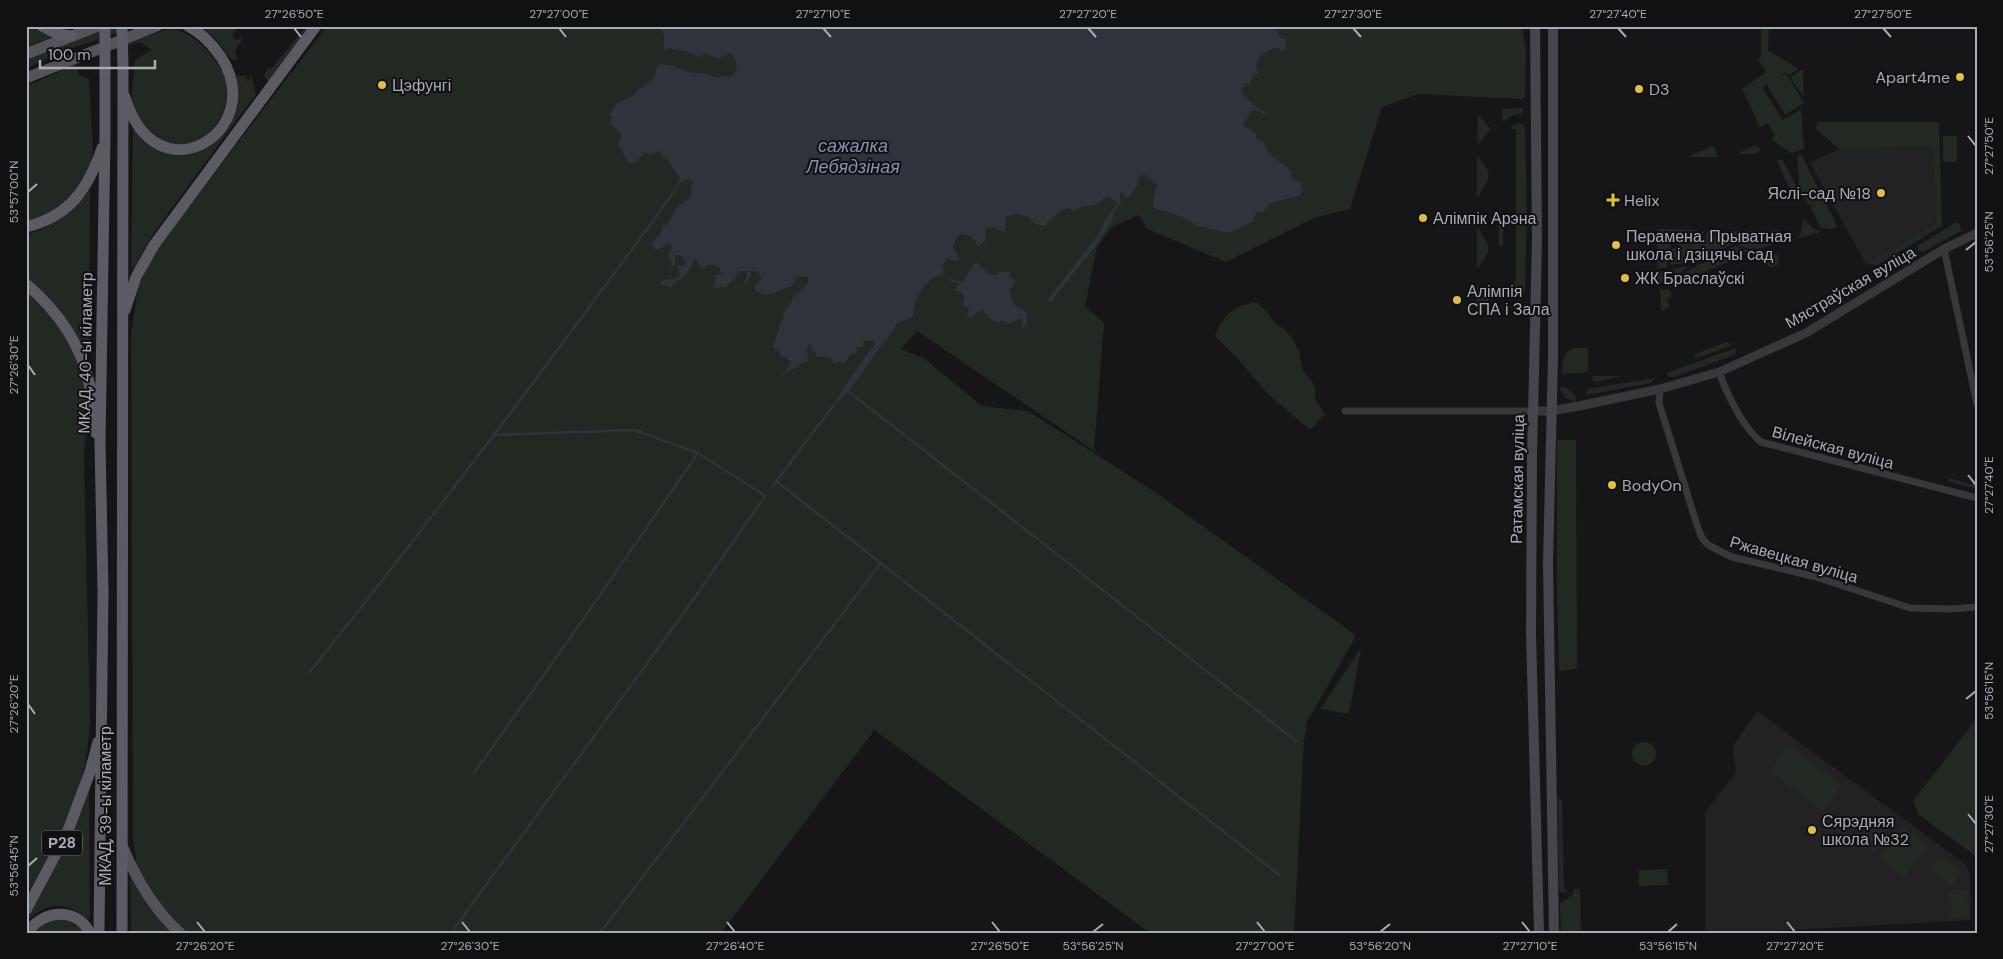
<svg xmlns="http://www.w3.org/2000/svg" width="2003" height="959" viewBox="0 0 2003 959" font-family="'DM Sans',sans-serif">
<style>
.built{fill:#222224}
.green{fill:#222923}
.water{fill:#2f343c}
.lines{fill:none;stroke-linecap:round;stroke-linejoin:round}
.stream{stroke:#2f343c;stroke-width:2.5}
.minor{stroke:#37373c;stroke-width:7}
.tertiary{stroke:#37373c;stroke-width:9}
.secondary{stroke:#45464b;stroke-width:10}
.primary{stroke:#53545a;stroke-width:11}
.trunk{stroke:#5b5c63;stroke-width:11}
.trunk-bridge{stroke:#5b5c63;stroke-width:11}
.ticks{fill:none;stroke:#a9abb6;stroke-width:2}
.poi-dot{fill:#dfbe45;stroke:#111012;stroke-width:2}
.labels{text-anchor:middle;stroke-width:4;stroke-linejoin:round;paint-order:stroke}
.shield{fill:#111012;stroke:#7b7c85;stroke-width:1}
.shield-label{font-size:15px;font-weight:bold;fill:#a9abb6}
.poi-label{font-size:16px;fill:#a9abb6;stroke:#111012;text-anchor:start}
.street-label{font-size:16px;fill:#a9abb6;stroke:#111012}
.water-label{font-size:18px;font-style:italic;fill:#8394ad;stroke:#111012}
.neatline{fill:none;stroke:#a9abb6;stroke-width:2}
.ticks-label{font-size:12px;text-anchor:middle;fill:#a9abb6}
</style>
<rect width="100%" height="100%" fill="#161517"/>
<path class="built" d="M1932,145L1936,224L1866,264L1810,163L1839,149Z
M1757,711L1965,864L1970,874L1971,920L1737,933H1705V812L1736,772L1733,746Z"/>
<path class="green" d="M26,26H37L52,38L26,47Z
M116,26H136L73,48L26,68V60L70,42Z
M200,26H239L232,35L237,41L240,37L243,39L235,50L238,61L231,59L215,38Z
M306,26H311L270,81L266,79L264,75L268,68L273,67Z
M327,26H1522L1526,51L1525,97L1522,99L1418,94L1382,107L1350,209L1314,218L1226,262L1147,229L1139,215L1112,227L1097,247L1085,306L1104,323L1094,451L917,331L901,349L925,359L982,406L1028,411L1152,490L1353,633L1355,636L1353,641L1307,722L1304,740L1294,933H1150L873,729V732L721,933H186L157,903L137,867L133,838L131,335L138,288L152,255Z
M1761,26H1769L1768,50L1799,69L1789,75L1786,72L1774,80L1786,73L1804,103L1785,115L1767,85L1762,87L1783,120L1801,109L1804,149L1791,153L1772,140L1774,134L1768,123L1760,127L1742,89L1766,72L1758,60L1761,56Z
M175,29C193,35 206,47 216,62C220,68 225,75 226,82C234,119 195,160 158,139C154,136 151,132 147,128C140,121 133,109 132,98C132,86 134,73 135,60L151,50L140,42L75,62V60L165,30Z
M75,65L79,75L89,79L93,148L91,165L71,199L26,226V86Z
M1803,69L1804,98L1790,77Z
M238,74L240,76L246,75L247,81L250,80V77L252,76L256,94L152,235L135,267H131L133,126L140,136L163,151L175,154H190L203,149L232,118L238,95L236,80Z
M1523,108L1522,114L1513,115L1503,122L1502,109Z
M1478,114L1491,129L1477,145Z
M1818,122H1939L1942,226L1877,265L1866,264L1936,224L1932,146L1839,149L1816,129Z
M1518,123L1523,125L1525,128L1527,213L1525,291L1523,295L1515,297L1511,293L1513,282L1516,281V129H1512V126Z
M1943,136H1957V162H1943Z
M1755,145L1760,148L1759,152L1755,154H1737Z
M1713,146L1719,157H1687Z
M1801,154L1838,227L1832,229L1821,228L1811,209L1812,206L1808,204L1798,185C1801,175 1796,166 1798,155Z
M1477,155C1494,177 1491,175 1477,198Z
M1782,159L1796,185L1794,198L1777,161Z
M90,190L89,351L86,353L59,309L26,278V235C56,225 69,213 90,190Z
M1499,219L1503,224V246H1499Z
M1803,219L1814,229L1819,230L1820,232L1797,239L1801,232Z
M1957,222L1960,225L1961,231L1923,252L1918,250L1917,246Z
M1477,227C1491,249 1493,247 1477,269Z
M1658,229L1697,230L1671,242L1658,234Z
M1778,230L1776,243C1764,249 1750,252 1738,245L1769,231Z
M1704,231L1702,239L1705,240L1707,231H1712L1732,244L1708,257L1701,252L1694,255L1692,262L1670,265V253L1673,248L1680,250L1682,248L1676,244L1692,234Z
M1717,231H1763C1739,242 1740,247 1717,231Z
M1657,236L1670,244L1671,247L1667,254V267L1657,269Z
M1735,246L1750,251L1710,258Z
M1765 260a7 7 0 1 1 14 0a7 7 0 1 1-14 0Z
M1747,254L1678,283L1675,279L1699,264Z
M1691,265L1673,277L1670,270Z
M1668,270L1671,278L1657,285V272Z
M1859,281L1860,288L1838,302L1832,303L1829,299Z
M1477,285L1489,299L1476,315Z
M1660,289L1670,290L1672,297L1667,299L1670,307L1661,312Z
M26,291L52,317L70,345L83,373L87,406L84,459L90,721C89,738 87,754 84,770C74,814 49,857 26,895Z
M1251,303H1257L1266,311L1274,322L1285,330L1294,341L1299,352L1302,369L1315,386V399L1325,414L1310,430L1268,394L1237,358L1215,336C1223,316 1229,309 1251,303Z
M1726,342L1733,345L1697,358L1693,355Z
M1573,348H1588V370L1584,373L1562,374C1562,362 1562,354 1573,348Z
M1736,348V353L1734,355L1674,377H1669L1666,373Z
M1593,376H1622L1597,382L1593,381Z
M1655,378L1651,383L1586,395L1587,389Z
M1559,387H1565L1575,395L1576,402L1565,398Z
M1557,440H1576L1577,669L1561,671L1559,669L1557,591Z
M1949,478L1971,484L1977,478V489L1949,482Z
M1361,648L1349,714L1320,709Z
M1977,718V857L1919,815L1913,801Z
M1632 754a12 12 0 1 1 24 0a12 12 0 1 1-24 0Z
M1788,745L1842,786L1823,811L1769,771Z
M89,788L90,919H87C64,900 48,902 26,922V915Z
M1558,799L1562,800L1564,889H1567V891L1564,893L1560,892L1559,889Z
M1877,822L1889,831L1887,834L1888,836L1875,852L1858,839L1869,824L1874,825Z
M1902,826L1929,846L1904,878L1878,858Z
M1940,856L1961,872L1951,886L1930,869Z
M1667,869L1668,885L1639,886V870Z
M130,873L173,933H131Z
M1574,889H1580L1581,933H1561L1560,903L1572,895Z
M1967,889L1968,916L1951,918L1949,890Z
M63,915L86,933H28V931Z"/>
<path class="water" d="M658,26H1270L1277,31L1280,38L1285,39L1287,44L1285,50L1282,51L1277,47C1264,52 1259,54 1256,68L1259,72L1253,75L1250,84L1244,83L1242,93L1251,103L1270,116L1256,110L1251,111L1243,125L1256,134V139L1264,143L1269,154L1292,171L1290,176L1294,181L1300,182L1302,192L1299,196L1269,203L1263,213L1256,212L1254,221L1230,232H1225L1198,226L1182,217L1154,208L1153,206L1155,190L1158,186L1144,174L1139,178L1137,186L1129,197H1125L1123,193L1120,194L1121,203L1113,212V219L1094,248L1049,304V298L1099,234L1103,224L1117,204L1116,201L1112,200L1108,196L1094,205L1080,207L1074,211L1069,208L1062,210L1044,226L1033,223L1029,217L1018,214L1006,216L1005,221V232L992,227L986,228L985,241L979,246H977L976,241L968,235L958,234L953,247L960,260L954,261L947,258L941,268L944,270L943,275L947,278L963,282L973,265L978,263L989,274L997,275L999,272H1011L1009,276L1013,279L1015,283L1010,289C1013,310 1014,302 1027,313V324L1022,329V319H1018L1010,324L1003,320L997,323L990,319L982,310L978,311L972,318L967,317L969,307L963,306L964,296L960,291H957L956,289L959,283L953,282L941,275C923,281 914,299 913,317L898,323L847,393L834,405L843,389L875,344L874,341L864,340L862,347H857L856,354L852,353L845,363L839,361L836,364L833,363L832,359L822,356L816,357V353L811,349L812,345L809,344L807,348L808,361L800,364L798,368L792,369L782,376L791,362L785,356L782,358L777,350L773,348L781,321L784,318L783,314L792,301V298L807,285L809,280L808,277L800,276L796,278L792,286C779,289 765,303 754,288L761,278L759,272L750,271L751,276L741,289L747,276L745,271H741L735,276L736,280H732L725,288L721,287L716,288L714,286L716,280L714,276L722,274C719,267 713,261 705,267V270L700,267L695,258C692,266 688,274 681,279C677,282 674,283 671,287L661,285V282C668,277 676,282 680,274L677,266H683L685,264V259L680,255H677L675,258L676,263L673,267H670L672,263L668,255L672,246L669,243L665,244L664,247L656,250L651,244L662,232V226L666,225L680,204L684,203L692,195L691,187L693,183L690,178L681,182L662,211H660C664,198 678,190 680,178C674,171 670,159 662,156L660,151L650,155L645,152L636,162L629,163L618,144L622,134L610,124L612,117L610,114L616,104L634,95L637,90L654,79L657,67L660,64L673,66L688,72L707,74L718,78L724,76L730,77L734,74L737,66L733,55L730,53C720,59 716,61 706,53L699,57C689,49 681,53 670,48L667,50L664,48V34Z"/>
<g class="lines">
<path class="stream" d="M848,391L1296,741
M776,481L1279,875
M772,487L834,405
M309,673C430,522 546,367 660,211
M474,773L587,614L698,453
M451,933L688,607L765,496L698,453L634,430L494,435
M600,933L880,564"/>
<path class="minor" d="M1944,249L1977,404
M1719,372C1728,396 1741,425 1761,442L1977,498
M1660,389L1659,403L1697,525L1702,538L1708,545L1732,557L1816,577L1910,608L1951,609L1977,607
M1345,411H1533"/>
<path class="tertiary" d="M1533,411H1551L1579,406L1660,389L1719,372L1806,333L1944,249L1977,233"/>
<path class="secondary" d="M1535,26L1537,240L1532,458L1531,633L1539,933
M1553,26V357L1548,563L1554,933"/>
<path class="primary" d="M26,54L98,26
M26,78L157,26
M122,845C136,879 153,909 180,933"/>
<path class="trunk" d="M42,26L57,34L71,36
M125,97C156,201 269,131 221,57C212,44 202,33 188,26
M26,227C70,216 88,189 102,148
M26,284C58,311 82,346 90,387C93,403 91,418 96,433
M125,310L136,277L154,245L316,26
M26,910L67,833L90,772L98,742
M27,933C42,910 76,906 90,933
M99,933L103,591L100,443L105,137V72
M122,933L123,68"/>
<path class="trunk-bridge" d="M122,26L123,68
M105,72V26"/>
</g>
<path class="ticks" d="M294,28L301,37M559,28L566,37M823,28L831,37M1088,28L1096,37M1353,28L1361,37M1618,28L1626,37M1883,28L1891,37M1968,136L1976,146M28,192L37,184M1966,250L1976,242M28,365L35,375M1968,475L1976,485M1966,699L1976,691M28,704L35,714M1968,814L1976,824M28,866L37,858M197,922L205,932M462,922L470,932M727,922L735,932M992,922L1000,932M1257,922L1265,932M1522,922L1530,932M1787,922L1795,932M1093,932L1103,924M1380,932L1390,924M1668,932L1677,924"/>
<g class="poi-dot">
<circle cx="1960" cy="77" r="5"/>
<circle cx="382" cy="85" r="5"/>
<circle cx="1639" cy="89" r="5"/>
<circle cx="1881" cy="193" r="5"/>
<path d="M1610.5 192.5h5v5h5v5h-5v5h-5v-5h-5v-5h5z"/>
<circle cx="1423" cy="218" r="5"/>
<circle cx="1616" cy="245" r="5"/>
<circle cx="1625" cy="278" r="5"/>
<circle cx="1457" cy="300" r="5"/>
<circle cx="1612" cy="485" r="5"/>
<circle cx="1812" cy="830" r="5"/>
</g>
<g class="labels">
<rect class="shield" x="42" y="830.5" width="40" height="25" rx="4"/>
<g class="shield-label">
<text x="62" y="848">Р28</text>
</g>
<g class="poi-label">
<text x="1950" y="83" text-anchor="end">Apart4me</text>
<text x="392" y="91">Цэфунгі</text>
<text x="1649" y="95">D3</text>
<text x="1871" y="199" text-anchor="end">Яслі-сад №18</text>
<text x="1624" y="206">Helix</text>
<text x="1433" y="224">Алімпік Арэна</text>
<text x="1626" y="242">Перамена. Прыватная<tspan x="1626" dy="18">школа і дзіцячы сад</tspan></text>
<text x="1635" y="284">ЖК Браслаўскі</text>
<text x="1467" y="297">Алімпія<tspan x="1467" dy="18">СПА і Зала</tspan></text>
<text x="1622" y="491">BodyOn</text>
<text x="1822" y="827">Сярэдняя<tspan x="1822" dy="18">школа №32</tspan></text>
</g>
<g class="street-label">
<text transform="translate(1850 287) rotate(-30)" y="6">Мястраўская вуліца</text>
<text transform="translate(85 353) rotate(-89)" y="6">МКАД, 40-ы кіламетр</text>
<text transform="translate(1833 447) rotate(15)" y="6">Вілейская вуліца</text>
<text transform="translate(1517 479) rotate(-89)" y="6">Ратамская вуліца</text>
<text transform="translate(1794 559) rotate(16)" y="6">Ржавецкая вуліца</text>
<text transform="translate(105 806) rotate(-90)" y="6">МКАД, 39-ы кіламетр</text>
</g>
<g class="water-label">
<text x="853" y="152">сажалка<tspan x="853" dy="21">Лебядзіная</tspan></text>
</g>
</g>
<rect width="2003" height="959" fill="none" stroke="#111012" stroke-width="55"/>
<path d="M40 60v8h115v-8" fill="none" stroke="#a9abb6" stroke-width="2.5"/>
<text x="48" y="60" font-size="15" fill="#a9abb6" stroke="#111012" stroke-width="4" paint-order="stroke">100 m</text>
<rect x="28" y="28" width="1948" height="904" class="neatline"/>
<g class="ticks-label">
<text x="294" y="18">27°26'50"E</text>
<text x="559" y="18">27°27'00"E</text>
<text x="823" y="18">27°27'10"E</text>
<text x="1088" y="18">27°27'20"E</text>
<text x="1353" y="18">27°27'30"E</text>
<text x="1618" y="18">27°27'40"E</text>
<text x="1883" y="18">27°27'50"E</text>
<text transform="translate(1989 146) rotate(-90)" y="4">27°27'50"E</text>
<text transform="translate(14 192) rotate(-90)" y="4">53°57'00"N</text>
<text transform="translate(1989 242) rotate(-90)" y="4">53°56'25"N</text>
<text transform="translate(14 365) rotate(-90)" y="4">27°26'30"E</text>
<text transform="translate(1989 485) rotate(-90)" y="4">27°27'40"E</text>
<text transform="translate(1989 691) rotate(-90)" y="4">53°56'15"N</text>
<text transform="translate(14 704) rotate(-90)" y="4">27°26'20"E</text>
<text transform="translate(1989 824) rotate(-90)" y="4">27°27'30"E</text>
<text transform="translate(14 866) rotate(-90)" y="4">53°56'45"N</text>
<text x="205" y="950">27°26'20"E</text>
<text x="470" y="950">27°26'30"E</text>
<text x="735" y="950">27°26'40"E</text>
<text x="1000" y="950">27°26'50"E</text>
<text x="1093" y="950">53°56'25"N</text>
<text x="1265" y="950">27°27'00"E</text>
<text x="1380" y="950">53°56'20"N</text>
<text x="1530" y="950">27°27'10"E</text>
<text x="1668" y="950">53°56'15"N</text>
<text x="1795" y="950">27°27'20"E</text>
</g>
</svg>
